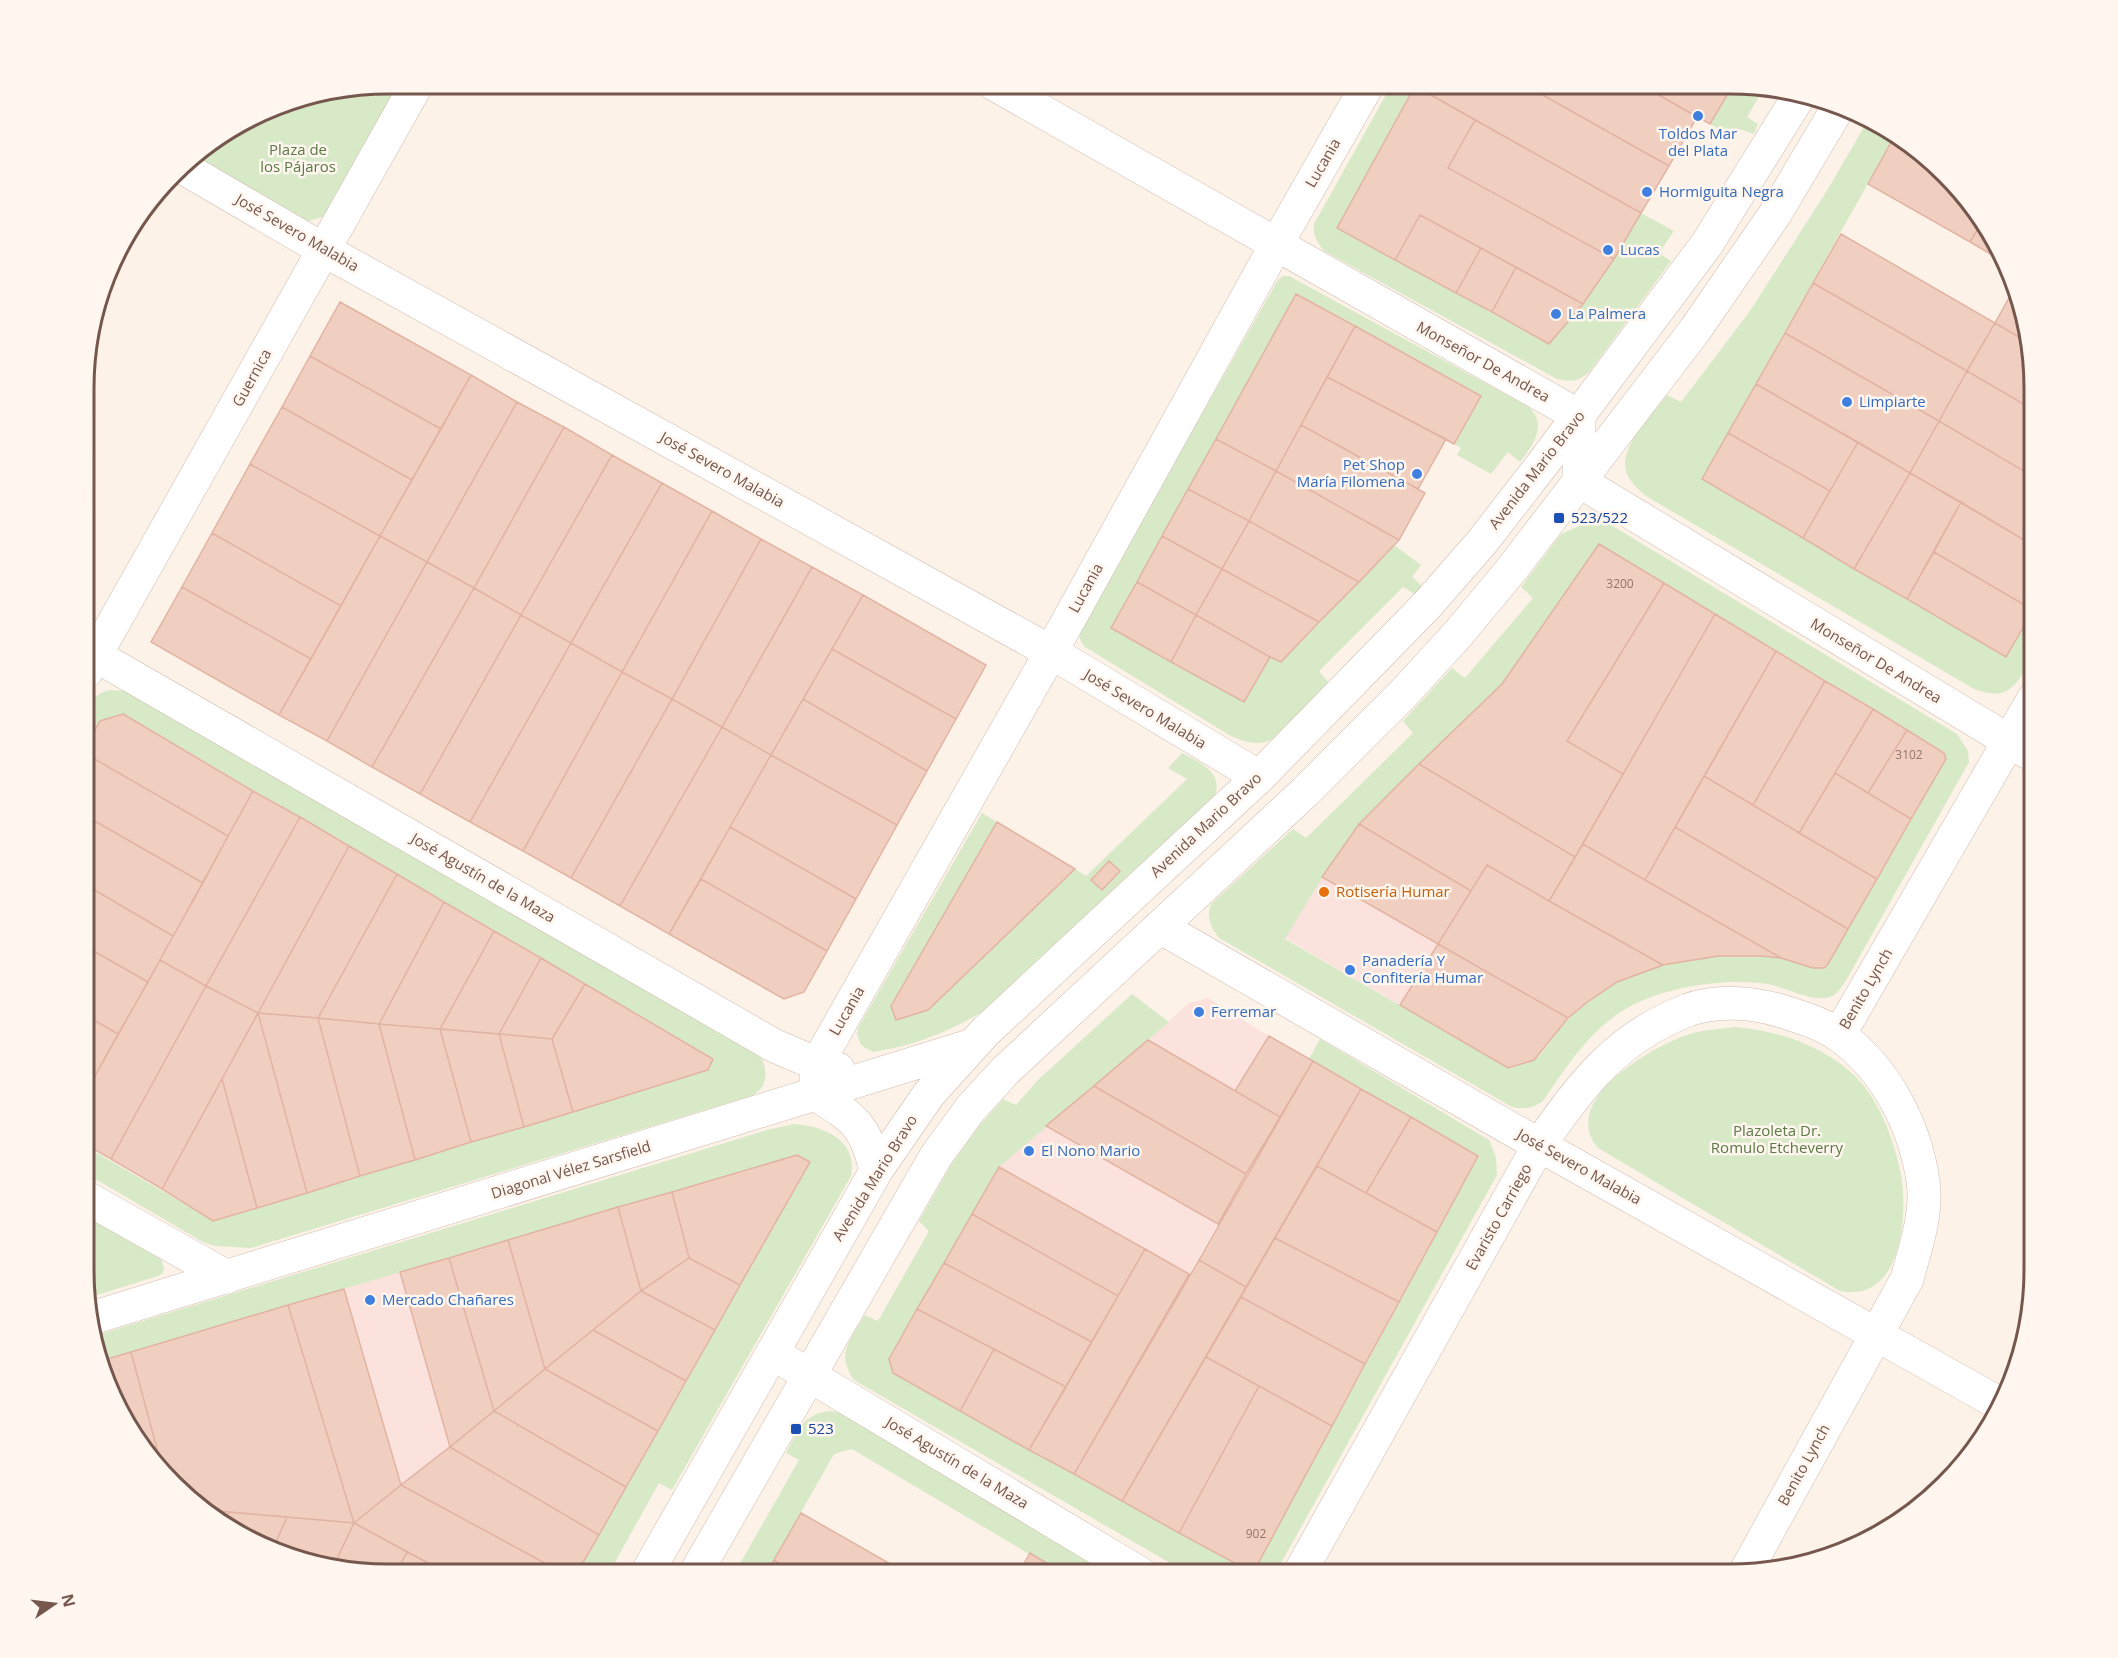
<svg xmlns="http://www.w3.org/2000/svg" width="2118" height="1658" viewBox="0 0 2118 1658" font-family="'Open Sans',sans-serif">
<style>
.commercial{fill:#fbe2dd}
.green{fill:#d8e9c7;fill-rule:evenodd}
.building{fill:#f0cfc1;stroke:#e2b3a2;stroke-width:1.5}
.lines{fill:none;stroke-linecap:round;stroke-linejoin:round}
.street-casing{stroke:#cfbbb1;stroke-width:34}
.secondary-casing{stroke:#d2bbaf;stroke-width:34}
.street{stroke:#fff;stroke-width:33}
.secondary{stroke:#fff;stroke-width:33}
.shop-dot{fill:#3f7fe0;stroke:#fef6ef;stroke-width:2}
.transit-dot{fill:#1a4fb4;stroke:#fef6ef;stroke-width:2}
.food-dot{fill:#e8710a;stroke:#fef6ef;stroke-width:2}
.labels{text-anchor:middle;stroke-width:5;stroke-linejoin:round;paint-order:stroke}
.number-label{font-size:12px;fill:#94756a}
.shop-label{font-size:15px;fill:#366cbe;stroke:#fef6ef;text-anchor:start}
.park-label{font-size:15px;fill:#5b7a45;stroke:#fef6ef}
.street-label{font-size:15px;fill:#75574d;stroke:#fef6ef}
.transit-label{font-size:15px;fill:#164399;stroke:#fef6ef;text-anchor:start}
.food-label{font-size:15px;fill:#c56008;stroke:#fef6ef;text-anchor:start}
.rim{fill:none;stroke:#75574d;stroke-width:3}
</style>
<rect width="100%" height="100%" fill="#fcf2e8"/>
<path class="commercial" d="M1322,877L1438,944L1400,1005L1285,938Z
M1208,998L1269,1036L1235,1091L1148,1040L1189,1003Z
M1046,1126L1218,1224L1189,1274L999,1167Z
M400,1272L450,1447L401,1485L344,1289Z"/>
<path class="green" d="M388,84H402L325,216L306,222L189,159L290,100Z
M1392,84H1416L1337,228L1549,344C1586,300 1612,262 1641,213L1674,231L1659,253L1671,261L1590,371C1579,382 1571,382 1557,379L1324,251C1317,242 1313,236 1314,224Z
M1733,85H1749L1764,88L1747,117L1758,124L1754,134L1740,129L1734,138L1710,124Z
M1868,120L1894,137L1702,479L2006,657L2034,607C2034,620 2037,643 2034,655C2032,660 2027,667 2024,671C2011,695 1999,698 1974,689L1646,496C1638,489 1629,482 1626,471C1619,447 1653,413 1667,395L1681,402L1750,311L1828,189Z
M1283,276H1289L1529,407C1548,425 1533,445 1520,462L1508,452L1491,474L1457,455L1461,448L1454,444L1480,395L1296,294L1111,628L1244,702L1270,657L1281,662L1394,545L1421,565L1412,577L1422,586L1416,595L1403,587L1319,671L1329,683L1276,737C1262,747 1246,743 1231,736L1085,647C1078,640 1079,635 1082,625L1278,280Z
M1586,523L1611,525L1957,734L1968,751L1969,762L1848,977C1842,986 1837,997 1826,998C1809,1000 1789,989 1772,985C1729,977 1668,986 1629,1007C1591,1028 1567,1066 1543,1101C1533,1108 1524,1110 1512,1107L1219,938C1211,927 1206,919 1211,904L1293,829L1306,838L1413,733L1403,721L1452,668L1465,678L1533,598L1521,587L1561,534ZM1599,544L1944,752L1946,759L1824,967C1808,970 1791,959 1775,957C1723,951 1665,958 1618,981C1595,992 1574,1012 1558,1031C1551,1039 1544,1053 1535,1059C1528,1064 1516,1065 1508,1068L1285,939L1322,878L1359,824L1502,684Z
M109,690L128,691L760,1055C768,1070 769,1088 751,1096L251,1248L215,1246L203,1242L85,1173V1146L214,1221L708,1070L713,1059L123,714L100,721L86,745C86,723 82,697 109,690Z
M1182,753C1200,763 1223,771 1215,796L1001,1000C962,1026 921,1045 873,1052L861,1045L857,1035L858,1028L982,813L997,822L891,1005L896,1020L928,1010L1075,869L1086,876L1187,779L1168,768Z
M1132,994L1169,1022L999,1167L889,1359L893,1373L1253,1573L1478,1157L1309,1059L1320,1039L1489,1140L1496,1157L1497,1175L1275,1574H1189L854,1380C835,1353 851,1339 865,1315L878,1321L929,1231L919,1221L951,1165L979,1126L1003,1099L1016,1105L1037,1081Z
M1735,1027C1779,1031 1822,1045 1855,1076C1879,1100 1893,1137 1900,1170C1909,1211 1903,1304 1840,1291L1598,1148C1559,1102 1648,1049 1684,1036C1700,1030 1718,1029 1735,1027Z
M794,1124C824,1126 858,1140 851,1176L672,1490L659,1483L609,1573H577L810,1162L797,1155L103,1360L97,1335L767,1130Z
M85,1214L161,1259L164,1268L163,1273L158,1276L87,1298L85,1290V1260L94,1257L91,1242L85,1238Z
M831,1411L838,1412L1112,1574H1063L852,1449L834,1454L766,1574H734L799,1460L786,1453C798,1431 803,1413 831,1411Z"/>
<path class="building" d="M1416,84L1525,85L1669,166L1641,213L1415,86Z
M1525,85H1641L1697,117L1669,166Z
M1641,85H1733L1710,124Z
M1415,86L1475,120L1448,168L1614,259L1583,304L1420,215L1395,260L1337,228Z
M1475,120L1641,213L1614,259L1448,168Z
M1894,137L1931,160L1971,203L1982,222L1970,242L1868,184Z
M1420,215L1481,248L1456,293L1395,260Z
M1982,222L2006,263L1970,242Z
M1841,234L1995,323L1967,371L1813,283Z
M1481,248L1516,267L1492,312L1456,293Z
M1516,267L1583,304L1549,344L1492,312Z
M1813,283L1967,371L1939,421L1785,333Z
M2014,289L2024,340L1995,323Z
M1296,294L1355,326L1276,471L1216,439Z
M340,302L471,375L441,429L310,356Z
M1995,323L2024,340L2034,388V410L1967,371Z
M1355,326L1481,396L1454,444L1327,377Z
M1785,333L1939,421L1910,473L1756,384Z
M310,356L441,429L412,480L282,407Z
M1967,371L2034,410V477L1939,421Z
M471,375L517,402L427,562L380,536Z
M1327,377L1446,439L1418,489L1301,425Z
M1756,384L1858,442L1830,491L1728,433Z
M517,402L564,427L474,588L427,562Z
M282,407L412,480L380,536L250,464Z
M1939,421L2034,477V546L1910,473Z
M1301,425L1425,493L1399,540L1276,471Z
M564,427L612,455L521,615L474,588Z
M1728,433L1830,491L1803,538L1702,479Z
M1216,439L1276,471L1249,521L1188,489Z
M1858,442L1910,473L1854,569L1803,538Z
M612,455L662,483L571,643L521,615Z
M250,464L380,536L341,606L212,533Z
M1276,471L1399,540L1359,582L1249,521Z
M1910,473L1961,502L1907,599L1854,569Z
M662,483L712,511L622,672L571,643Z
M1188,489L1249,521L1222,569L1162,536Z
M1961,502L2034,546L2033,610L1934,552Z
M712,511L761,539L672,699L622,672Z
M1249,521L1359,582L1319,622L1222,569Z
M212,533L341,606L311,659L182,587Z
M380,536L427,562L327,741L279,715Z
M1162,536L1222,569L1196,615L1137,582Z
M761,539L812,567L722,727L672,699Z
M1599,544L1664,583L1567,741L1623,774L1575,857L1419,764L1502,684Z
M1934,552L2033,610L2006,657L1907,599Z
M427,562L474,588L372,767L327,741Z
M812,567L863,595L771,755L722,727Z
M1222,569L1319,622L1281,662L1270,657L1196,615Z
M1137,582L1196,615L1171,662L1111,628Z
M1664,583L1715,614L1623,774L1567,741Z
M182,587L311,659L279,715L151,642Z
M474,588L521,615L420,794L372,767Z
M863,595L986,665L956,719L832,649Z
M1715,614L1776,651L1645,880L1583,844Z
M521,615L571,643L470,822L420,794Z
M1196,615L1270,657L1244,702L1171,662Z
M571,643L622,672L523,851L470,822Z
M832,649L956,719L927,771L803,699Z
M1776,651L1825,681L1753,805L1704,776Z
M622,672L672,699L571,878L523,851Z
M1825,681L1873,709L1799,833L1753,805Z
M672,699L722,727L620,906L571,878Z
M803,699L927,771L897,825L771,755Z
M1873,709L1907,730L1868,793L1835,773Z
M123,714L253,791L228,836L86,754V745L100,721Z
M722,727L771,755L669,934L620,906Z
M1907,730L1944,753L1946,759L1911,819L1868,793Z
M86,754L228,836L203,883L86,816Z
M771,755L897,825L856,899L730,827Z
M1419,764L1575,857L1549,901L1487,865L1471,891L1359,824Z
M1835,773L1911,819L1877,879L1799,833Z
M1704,776L1877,879L1848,929L1675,827Z
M253,791L300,817L206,986L160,960Z
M86,816L203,883L173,936L86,885Z
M300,817L349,846L258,1013L206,986Z
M997,822L1075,869L928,1010L896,1020L891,1006Z
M1359,824L1471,891L1438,944L1322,877Z
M730,827L856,899L827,951L701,879Z
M1675,827L1848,929L1828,964L1824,968H1813L1781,958L1645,880Z
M1583,844L1645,880L1781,958L1762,956H1718L1663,965L1549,901Z
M349,846L397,874L318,1018L258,1013Z
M1109,861L1120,871L1102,890L1091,880Z
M1487,865L1549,901L1663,965L1617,982L1586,1003L1568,1018L1438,944Z
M397,874L444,902L379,1024L318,1018Z
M701,879L827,951L804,992L784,999L669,934Z
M86,885L173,936L148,982L85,946Z
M444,902L494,931L440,1029L379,1024Z
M494,931L541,958L499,1034L440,1029Z
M1438,944L1568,1018L1534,1060L1508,1068L1400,1005Z
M85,946L148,982L118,1034L85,1015Z
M541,958L585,984L552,1039L499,1034Z
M160,960L206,986L111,1159L85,1144V1094Z
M585,984L713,1059L708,1070L573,1112L552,1039Z
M206,986L258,1013L162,1189L111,1159Z
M258,1013L318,1018L360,1176L307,1193Z
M258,1013L307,1193L257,1208L222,1079Z
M85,1015L118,1034L91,1083L85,1080Z
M318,1018L379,1024L415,1160L360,1176Z
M379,1024L440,1029L471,1142L415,1160Z
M440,1029L499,1034L524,1127L471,1142Z
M499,1034L552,1039L573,1112L524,1127Z
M1269,1036L1313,1061L1280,1117L1235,1091Z
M1148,1040L1280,1117L1246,1174L1094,1086Z
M1313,1061L1361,1089L1246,1287L1199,1260Z
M222,1079L257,1208L213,1221L162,1189Z
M1094,1086L1246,1174L1218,1224L1046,1126Z
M1361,1089L1411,1117L1366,1193L1317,1166Z
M1411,1117L1478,1156L1437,1232L1366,1193Z
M797,1155L810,1162L740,1285L689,1258L672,1192Z
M1317,1166L1437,1232L1399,1302L1275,1238Z
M999,1167L1145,1249L1118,1296L972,1214Z
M672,1192L689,1258L641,1291L618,1207Z
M618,1207L641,1291L545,1369L508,1240Z
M972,1214L1118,1296L1092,1342L944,1263Z
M85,1238L91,1242L94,1258L85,1260Z
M1275,1238L1399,1302L1365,1364L1241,1297Z
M508,1240L545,1369L494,1411L449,1258Z
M1145,1249L1189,1274L1074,1474L1029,1450Z
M449,1258L494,1411L450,1447L400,1272Z
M689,1258L740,1285L715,1330L641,1291Z
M1199,1260L1246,1287L1122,1501L1074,1474Z
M944,1263L1092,1342L1066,1387L917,1309Z
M344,1289L401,1485L354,1523L288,1305Z
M641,1291L715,1330L686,1381L593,1330Z
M1241,1297L1365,1364L1332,1426L1206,1357Z
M288,1305L354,1523L206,1510L187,1498L161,1464L131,1352Z
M917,1309L994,1349L960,1411L893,1373L889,1359Z
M593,1330L686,1381L658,1431L545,1369Z
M994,1349L1066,1387L1029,1450L960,1411Z
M131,1352L161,1464L116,1405L104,1360Z
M1206,1357L1259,1386L1179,1533L1122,1501Z
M545,1369L658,1431L626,1487L494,1411Z
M1259,1386L1332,1426L1253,1573L1179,1533Z
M494,1411L626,1487L599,1535L450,1447Z
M450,1447L599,1535L577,1573H563L401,1485Z
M401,1485L563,1573H447L354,1523Z
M206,1510L229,1512L225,1522Z
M229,1512L287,1517L272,1551L225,1522Z
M801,1513L908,1574H797L774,1560Z
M287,1517L354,1523L334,1565L272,1551Z
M354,1523L407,1552L396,1573H369L334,1565Z
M407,1552L447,1573H396Z
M1030,1553L1064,1574H1018Z
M774,1560L797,1574H766Z"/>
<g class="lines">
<g class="street-casing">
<path id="street" d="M994,84L1579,416V481L2034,756
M182,167L324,250L1051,652L1259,777
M86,650L775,1046L817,1064L838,1069
M86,672L417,84
M1160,927L1539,1145L2000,1404
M1839,1035L2034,698
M815,1094L817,1064L1051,652L1276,245L1368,84
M85,1197L227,1277
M772,1353L1141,1574
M1299,1574L1539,1145C1582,1085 1615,1038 1688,1010C1717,1000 1752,1002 1781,1011C1800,1017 1824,1024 1840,1036C1886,1069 1915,1126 1923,1181C1928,1213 1915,1249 1907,1279L1746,1571"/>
</g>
<g class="secondary-casing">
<path id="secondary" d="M815,1094C855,1119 865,1124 876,1171
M92,1318L973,1045
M647,1573L876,1171L929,1094L985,1032L1259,777L1428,604L1482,542L1541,466L1707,244L1799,96
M695,1574L936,1156L971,1108L1005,1071L1305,792L1403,694L1458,634L1512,569L1695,330L1775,214L1839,106"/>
</g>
<use href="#street" class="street"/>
<use href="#secondary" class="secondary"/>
</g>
<g class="shop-dot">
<circle cx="1698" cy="116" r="6"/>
<circle cx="1647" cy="192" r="6"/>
<circle cx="1608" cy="250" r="6"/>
<circle cx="1556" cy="314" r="6"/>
<circle cx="1847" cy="402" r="6"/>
<circle cx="1417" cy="474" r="6"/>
<circle cx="1350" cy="970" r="6"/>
<circle cx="1199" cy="1012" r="6"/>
<circle cx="1029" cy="1151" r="6"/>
<circle cx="370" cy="1300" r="6"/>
</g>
<g class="transit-dot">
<rect x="1553" y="512" width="12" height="12" rx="3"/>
<rect x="790" y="1423" width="12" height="12" rx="3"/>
</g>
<circle class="food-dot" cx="1324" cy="892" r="6"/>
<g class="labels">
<g class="number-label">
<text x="1620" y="588">3200</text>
<text x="1909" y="759">3102</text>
<text x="1256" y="1538">902</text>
</g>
<g class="shop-label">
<text x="1698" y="139" text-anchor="middle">Toldos Mar<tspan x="1698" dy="17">del Plata</tspan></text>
<text x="1659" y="197">Hormiguita Negra</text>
<text x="1620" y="255">Lucas</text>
<text x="1568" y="319">La Palmera</text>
<text x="1859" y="407">Limpiarte</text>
<text x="1405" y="470" text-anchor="end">Pet Shop<tspan x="1405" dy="17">María Filomena</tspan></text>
<text x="1362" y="966">Panadería Y<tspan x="1362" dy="17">Confitería Humar</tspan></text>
<text x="1211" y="1017">Ferremar</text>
<text x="1041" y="1156">El Nono Mario</text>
<text x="382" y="1305">Mercado Chañares</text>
</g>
<g class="park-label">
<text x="298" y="155">Plaza de<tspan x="298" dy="17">los Pájaros</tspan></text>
<text x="1777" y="1136">Plazoleta Dr.<tspan x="1777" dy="17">Romulo Etcheverry</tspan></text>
</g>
<g class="street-label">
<text transform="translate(1323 163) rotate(-60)" y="5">Lucania</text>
<text transform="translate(297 233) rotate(30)" y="5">José Severo Malabia</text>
<text transform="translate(1483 362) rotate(29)" y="5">Monseñor De Andrea</text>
<text transform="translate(252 378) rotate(-61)" y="5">Guernica</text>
<text transform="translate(722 470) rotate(29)" y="5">José Severo Malabia</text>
<text transform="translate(1537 470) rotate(-52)" y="5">Avenida Mario Bravo</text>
<text transform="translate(1086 588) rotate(-61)" y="5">Lucania</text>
<text transform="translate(1876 661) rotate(31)" y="5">Monseñor De Andrea</text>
<text transform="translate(1145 709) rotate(31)" y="5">José Severo Malabia</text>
<text transform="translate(1206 825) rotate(-43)" y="5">Avenida Mario Bravo</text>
<text transform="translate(483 878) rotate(30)" y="5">José Agustín de la Maza</text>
<text transform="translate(1866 989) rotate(-60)" y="5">Benito Lynch</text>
<text transform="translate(847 1011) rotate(-60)" y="5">Lucania</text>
<text transform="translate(1579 1167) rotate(29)" y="5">José Severo Malabia</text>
<text transform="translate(571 1170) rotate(-17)" y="5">Diagonal Vélez Sarsfield</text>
<text transform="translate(875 1178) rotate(-58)" y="5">Avenida Mario Bravo</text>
<text transform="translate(1499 1217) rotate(-61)" y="5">Evaristo Carriego</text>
<text transform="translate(957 1463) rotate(31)" y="5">José Agustín de la Maza</text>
<text transform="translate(1804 1465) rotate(-61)" y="5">Benito Lynch</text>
</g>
<g class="transit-label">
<text x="1571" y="523">523/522</text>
<text x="808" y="1434">523</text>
</g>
<g class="food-label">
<text x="1336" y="897">Rotisería Humar</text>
</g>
</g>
<path d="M0 0H2118V1658H0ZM388 94H1730A294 294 0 0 1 2024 388V1270A294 294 0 0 1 1730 1564H388A294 294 0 0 1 94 1270V388A294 294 0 0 1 388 94Z" fill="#fef6ef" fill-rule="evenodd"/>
<path class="rim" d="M388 94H1730A294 294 0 0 1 2024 388V1270A294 294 0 0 1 1730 1564H388A294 294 0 0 1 94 1270V388A294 294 0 0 1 388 94Z"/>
<g transform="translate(54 1604) rotate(76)" stroke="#fef6ef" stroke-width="4.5" paint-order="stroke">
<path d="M0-4.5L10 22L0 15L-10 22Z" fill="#75574d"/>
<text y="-9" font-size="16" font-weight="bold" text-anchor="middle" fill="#75574d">N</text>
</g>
</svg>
